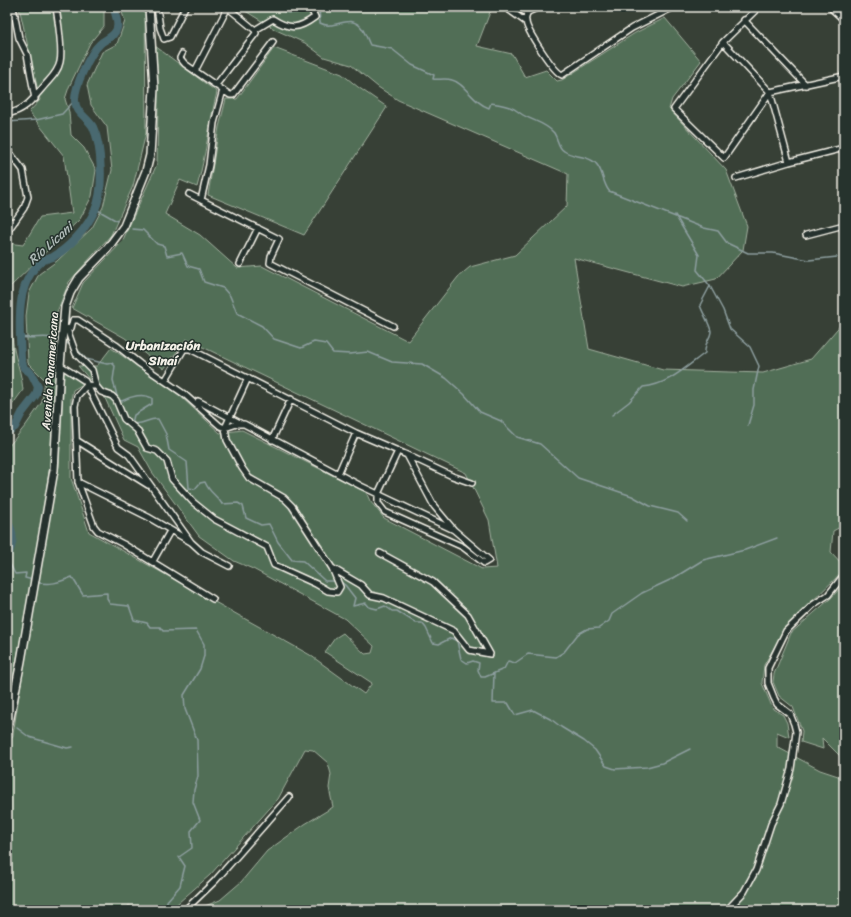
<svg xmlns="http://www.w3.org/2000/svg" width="851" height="917" viewBox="0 0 851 917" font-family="Sriracha,sans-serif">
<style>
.green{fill:#516e56;stroke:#a2b09f}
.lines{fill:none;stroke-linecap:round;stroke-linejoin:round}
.stream{stroke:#8e9fa0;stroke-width:1.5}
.river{stroke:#4a6970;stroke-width:8}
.minor-casing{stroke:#f4f1e8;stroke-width:8}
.tertiary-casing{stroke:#f4f1e8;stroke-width:9}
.secondary-casing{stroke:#f4f1e8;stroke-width:10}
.minor{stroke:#26332d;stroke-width:5}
.tertiary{stroke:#26332d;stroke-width:6}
.secondary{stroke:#26332d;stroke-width:7}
.labels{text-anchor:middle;stroke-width:3;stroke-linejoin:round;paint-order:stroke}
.street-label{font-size:12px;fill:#f4f1e8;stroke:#26332d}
.water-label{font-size:13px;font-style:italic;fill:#b0bbb8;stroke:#26332d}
.neighbourhood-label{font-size:13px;font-weight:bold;fill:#f4f1e8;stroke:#26332d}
</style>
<rect width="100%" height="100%" fill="#374036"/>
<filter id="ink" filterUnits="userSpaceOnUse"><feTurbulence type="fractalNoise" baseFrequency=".025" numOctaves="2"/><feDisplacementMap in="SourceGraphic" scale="8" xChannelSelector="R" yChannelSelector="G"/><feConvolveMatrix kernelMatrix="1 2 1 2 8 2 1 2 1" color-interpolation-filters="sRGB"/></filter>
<g filter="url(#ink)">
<path class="green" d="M19,7H104V26L90,43L69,87L65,99L69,112L71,135L84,148L96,170L92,196L80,219L11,286C10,308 10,332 15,354C18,366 22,377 23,390L7,412V243L23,245L40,217L72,213L64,156L29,112L40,100Z
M120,7H145L146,133L133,186L111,235L69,282L57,312L51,458L38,546L7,711L8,447L26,425L42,402L45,380L28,363L26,316L29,293L39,274L57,261L92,228L103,207L112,170L107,127L91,105L87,85L102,52L117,44L125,21Z
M239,7H492L477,46L512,54L525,77L546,70L557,81L562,80L635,33L665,18L701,61L672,99L669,109L726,170L747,226L743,250L716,279L682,287L574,258L589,349L663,370L763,373L811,359L844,321V525L833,531L831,552L844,566V570L786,627L764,665L762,683L773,709L783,715L787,723L789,737L777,732V747L820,770L844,778V910H195L220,900L241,882L267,851L305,824L333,807L329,788L331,774L328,763L313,750L305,749L278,799L210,875L170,910H136L129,905L126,910H7V749L13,735L32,609L59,466L64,371L83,384L73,390L71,399V478L89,532L310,655L364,694L372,683L325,652L335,638L343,633L365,654L372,653L374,646L345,619L253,569L234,561L199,536L152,472L138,447L124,440L104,396L78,366H97L111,348L179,395L220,433L242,430L366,492L370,501L384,518L482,569L497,568L489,520L466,473L186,339L164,369L125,338L72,308L83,283L122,242L157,164L158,102L155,46L217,92C209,124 206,155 197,187L180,180L165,214L200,235L237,268L262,266L408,341L458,277L470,267L515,255L567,206L568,174L398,100L378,87L351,65L324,57L305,43L276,30Z
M274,48L342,74L358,87L387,107L304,235L208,195L219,127L226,99H237Z
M844,584V760L822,738L823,749L801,742L802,731L793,707L779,696L773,682L774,674L791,633L830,599Z"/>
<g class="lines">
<path class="stream" d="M274,7C287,14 296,15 309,9
M313,8L319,7L320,23C335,31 348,13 361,27C365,32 367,39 370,45L392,49L412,65L434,75L433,79C438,80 446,78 452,80C465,83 473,103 489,108L491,103C498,104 506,105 512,108C515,109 517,111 520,113C531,121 545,122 554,133C558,139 558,148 564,151C574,158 591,155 598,166C603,173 603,183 609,191L704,228L718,231L727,243L748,253H773L809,260L837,257
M7,122L36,120L62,114L75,100
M96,209L117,221
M675,215L699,255L697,270L710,286L723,310L730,329L750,347L759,366L754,390V405L748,425
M132,229L143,230L157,244L164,246L167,256L182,253L188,266L199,269L204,282L223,288L230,296L237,313L262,326L274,339L301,348L314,342L326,344L333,353L350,354L368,352L392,362L422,364L446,378L464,394L480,412L501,421L517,437L540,444L578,478L632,496L650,506L678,513L687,521
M21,337C34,340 47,334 60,340
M65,342L72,346
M77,349L86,359L107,364L112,363L115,366L113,380L118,400L122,401C131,396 143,393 152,398V404L134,415L132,423C143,426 148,418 158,419L166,434L169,450L187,462L189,488L195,489L200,483L205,482C210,494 216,494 222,504L238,503L243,506L246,518L261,525L269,524L278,542L292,560L303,561L325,581H335
M612,415L629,402L643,387C668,385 686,367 705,353C704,342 710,340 711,332C711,326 702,312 700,305L710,286
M7,558L15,574L26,573L25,578L33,580
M36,582C49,586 60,582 72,577L83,595L107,593V599L110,604L129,606L134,620L147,623L150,627H160L163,631L196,630L204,644V656L200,669L184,695L185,709L197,740L198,776L194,790L193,802L200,820L191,831L192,848L179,857L185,866L180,886L167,901L166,910
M341,582L345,585L355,598L353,606L366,603L369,607L377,609L385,606L392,611H397L416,623H422L426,628L433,643L439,644L451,638L457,641L461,659L467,663L473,661L479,663L478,670L481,677H485L504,669L508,661L515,663L528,654L556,657L564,652L578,634L587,629L599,628L609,621L612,614L642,593L672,579L703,560L745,550L777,538
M494,673L493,703H508L515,715L533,710L552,720L561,727L584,741L595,750L606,766L615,769L647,767L662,763L690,749
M17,728L29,737L67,748L73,747"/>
<path class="river" d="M7,432L15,427L22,413L36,395L38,387L31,373L24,368L21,359C20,328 13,281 44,260C47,259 50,258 53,257C70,247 87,228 95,210C104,191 102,146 93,127C87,117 76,113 75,101C74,87 90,53 100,44C106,38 115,37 117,28C119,20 114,14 114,7
M7,521C14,531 15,544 7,555"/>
<g class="minor-casing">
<path id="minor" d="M13,7L19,38L27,54L35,99
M157,7L160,28L164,39L170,37L185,7
M227,7L255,30
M505,7L526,22
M759,7L723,42L674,109L724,158L770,92L844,76
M832,9L844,20
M527,12C527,15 525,19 526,21C526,30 554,72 562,75L632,28L674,7
M7,17L15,15
M744,20L806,85
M723,42L770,92L789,162
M182,54L180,58L185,64L230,95H233L273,42
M195,71L228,7
M216,85L256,33L255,30L273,19C290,30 299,29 315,17L310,7
M7,114C26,110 33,99 45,85C51,78 58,72 60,62C63,49 58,22 56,7
M7,149L23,170L28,197L24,208L7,232
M736,178L789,162L844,148
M189,194L279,239L271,256L270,263L393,326
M201,200L209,165L214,123L223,90
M7,222L15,221
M806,235L844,225
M240,264L258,228
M63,329L71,328L73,320H78L116,345L140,364L184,394L220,426L225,428L237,424H244L361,486L454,530L489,560L484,563L463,547L385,512L378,503V494L398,451L407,455L434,506L454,530
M67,329L76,354L92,370L96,386
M60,365L85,381L118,447L129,455L191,542
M248,378L225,428L227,440L242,468L249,478L284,498L292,506L332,568L361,585L370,595L384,598L454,631L469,650L490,654L468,615L433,582L380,553
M165,381L184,349H190L356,433L398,451
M198,401L240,423
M76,440L148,485
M272,440L291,399
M407,455L452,476L472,483
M338,474L356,433
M78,482L148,517L191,542L202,552L229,566
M153,561L170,531
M213,599L123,544L98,531L94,526L78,482L75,406L77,396L87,385L96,386L101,392L112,396L116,400L124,419L137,430L147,448L157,451L167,461L172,479L193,502L214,519L267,547L274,565L316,584L328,591L337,592L340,587L332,568
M185,910L215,881L289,797
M727,910L744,892L756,870L771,824L781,804L791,769L796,732L794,724L790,714L777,704L774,698L768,683V668L786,631L814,604L828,595L844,575"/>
</g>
<g class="tertiary-casing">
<path id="tertiary" d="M522,7L523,10L527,12L538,7"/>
</g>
<g class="secondary-casing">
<path id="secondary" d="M7,733L21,661L54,470L60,365L65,307L70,293L79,278L107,249L124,226L146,171L150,155L154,88L149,7"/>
</g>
<use href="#minor" class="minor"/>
<use href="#tertiary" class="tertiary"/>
<use href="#secondary" class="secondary"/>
</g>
</g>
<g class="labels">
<g class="street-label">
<text transform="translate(50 371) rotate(-86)" y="4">Avenida Panamericana</text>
</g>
<g class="water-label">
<text transform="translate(50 243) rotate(-42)" y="5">Río Licani</text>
</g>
<g class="neighbourhood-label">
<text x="163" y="350">Urbanización<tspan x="163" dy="15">Sinaí</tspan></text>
</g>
</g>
<rect width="851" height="917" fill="none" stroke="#26332d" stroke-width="24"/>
<rect x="12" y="12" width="827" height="893" fill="none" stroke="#f4f1e8" stroke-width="1.5" filter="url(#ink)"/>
</svg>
